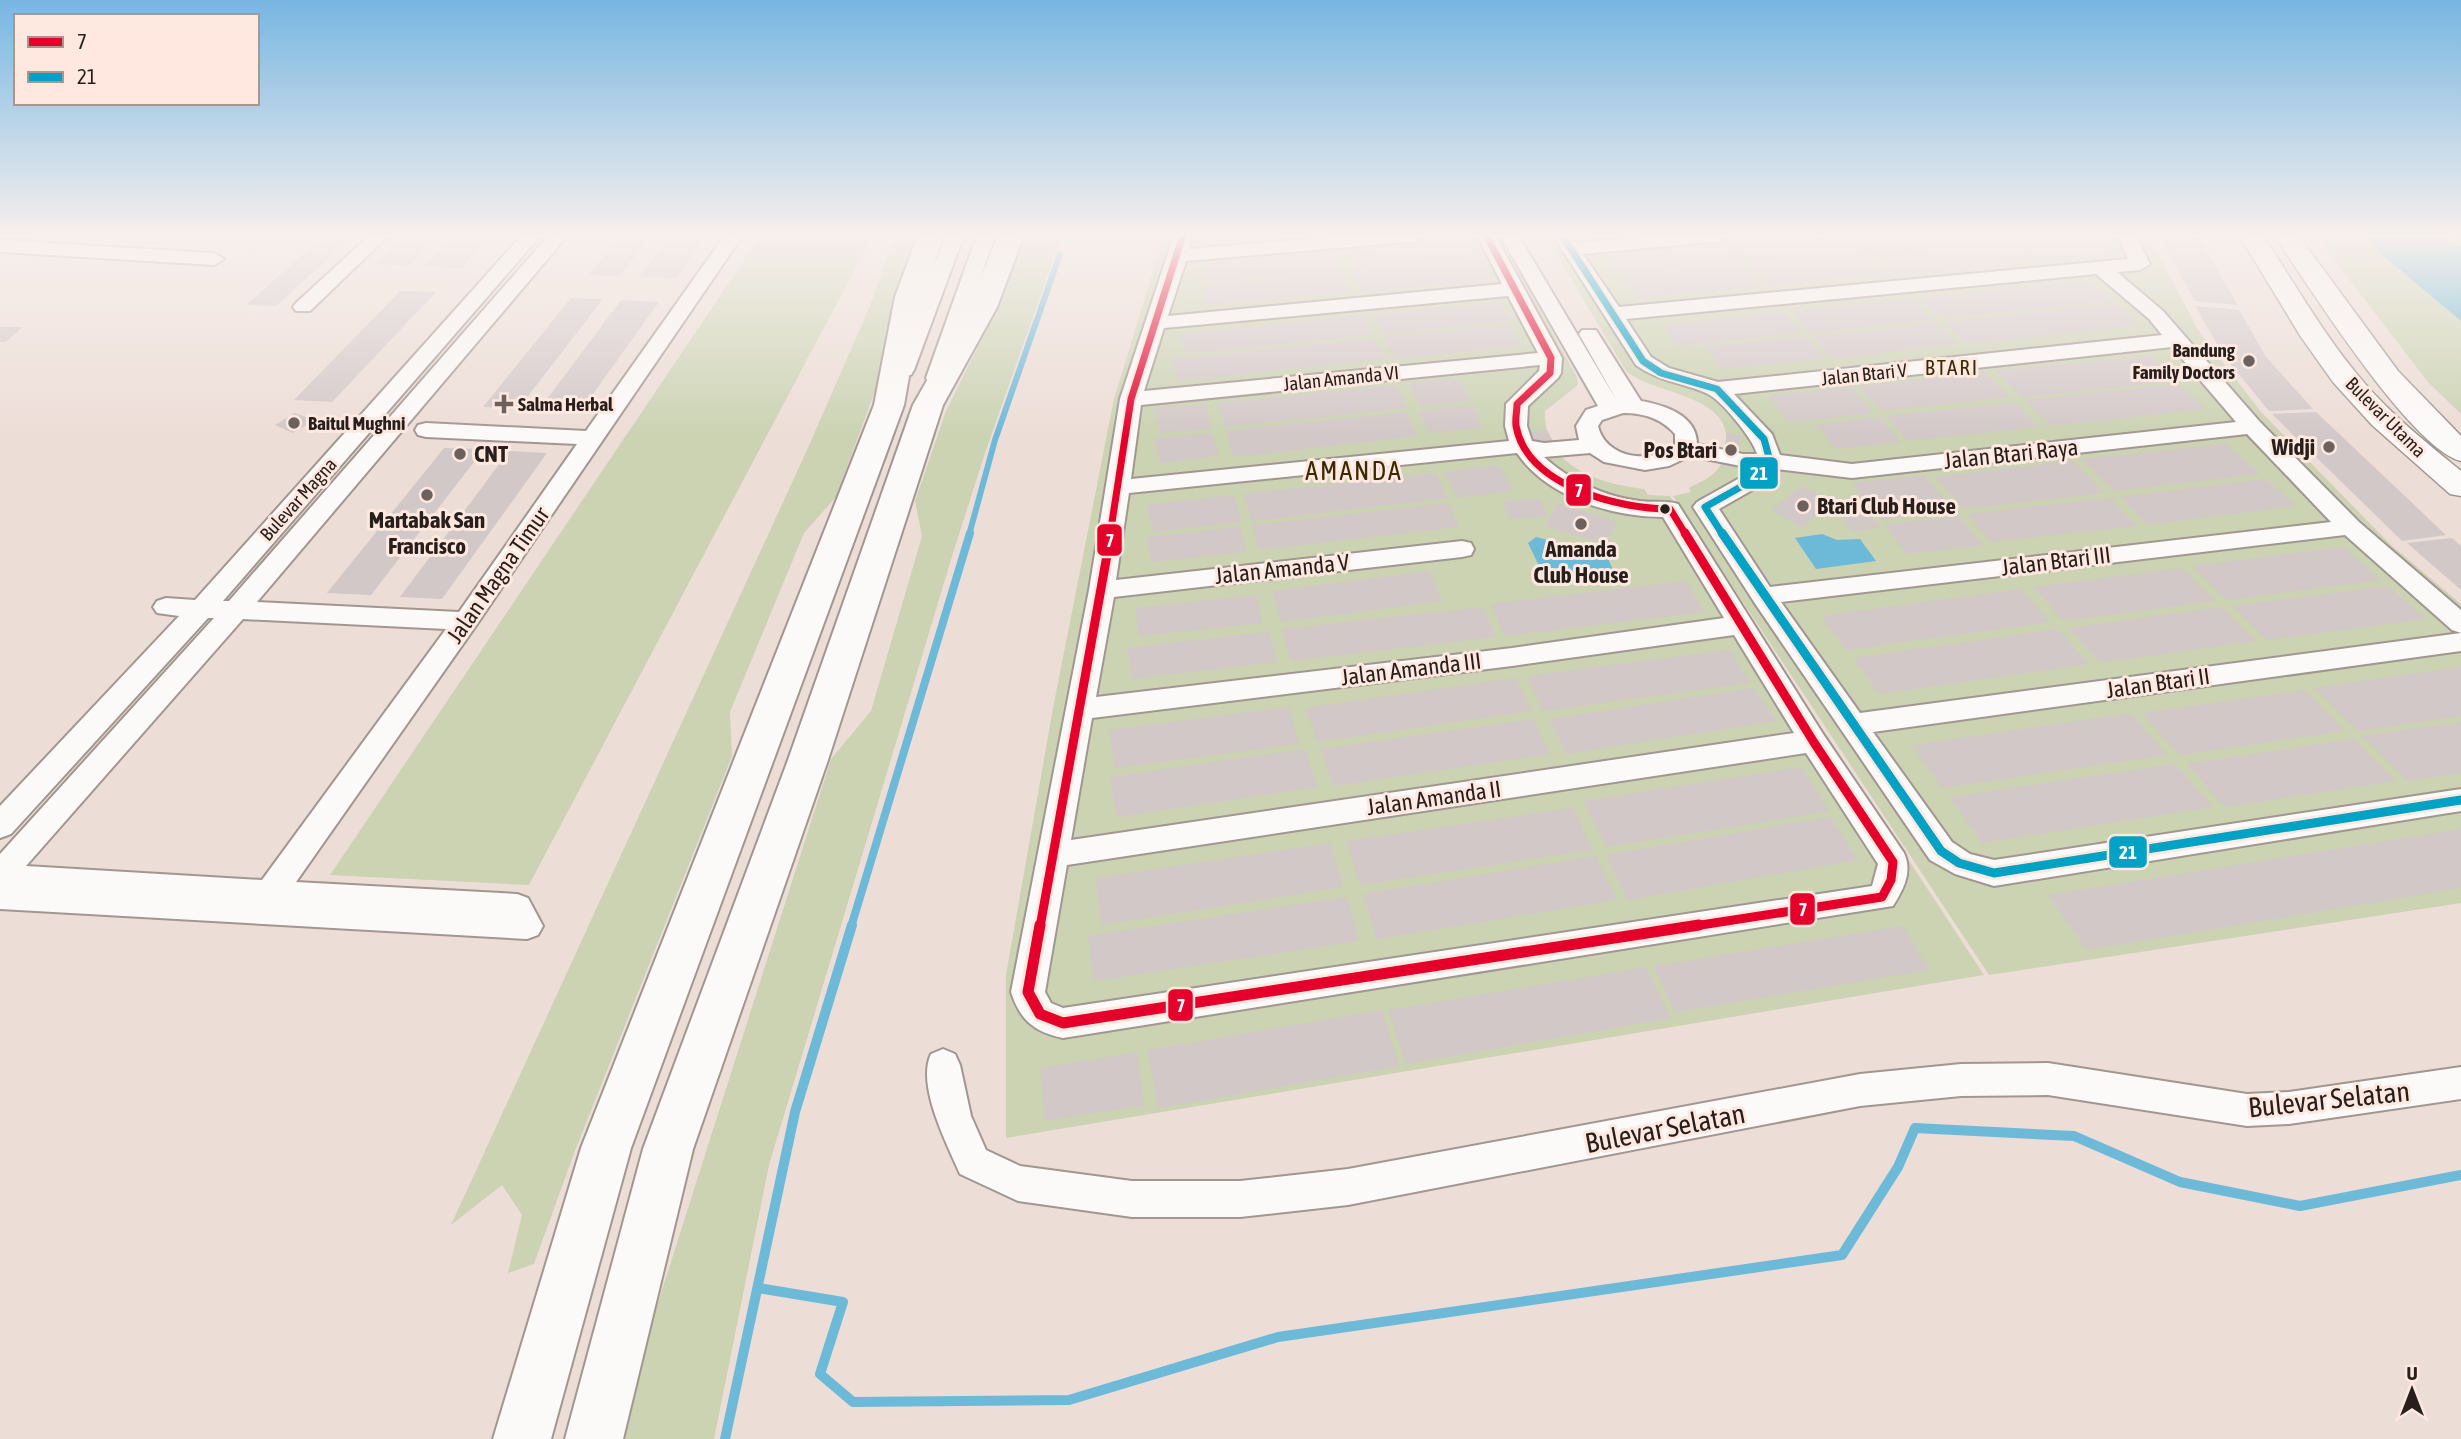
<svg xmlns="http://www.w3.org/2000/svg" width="2461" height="1439" viewBox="0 0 2461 1439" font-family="'Asap Condensed',sans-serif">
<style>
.green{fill:#cbd3b3}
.water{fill:#6db9d8}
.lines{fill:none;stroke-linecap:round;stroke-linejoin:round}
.stream-far2{stroke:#6db9d8;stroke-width:6}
.stream-far1{stroke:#6db9d8;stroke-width:8}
.stream{stroke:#6db9d8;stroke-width:10}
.building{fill:#d2c8c8}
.minor-casing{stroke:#a29691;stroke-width:4}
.major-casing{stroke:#a29691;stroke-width:3}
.highway-casing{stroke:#a29691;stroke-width:4}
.minor{fill:#fcfaf9;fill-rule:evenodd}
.major{fill:#fcfaf9;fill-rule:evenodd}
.highway{fill:#fcfaf9;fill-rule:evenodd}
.bus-1-far2-casing{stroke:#fee8e0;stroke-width:11}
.bus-1-far1-casing{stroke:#fee8e0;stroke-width:14}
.bus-1-casing{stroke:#fee8e0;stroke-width:17}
.bus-2-far1-casing{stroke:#fee8e0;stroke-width:11}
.bus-2-casing{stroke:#fee8e0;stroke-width:14}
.bus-1-far2{stroke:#e4002b;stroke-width:7}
.bus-1-far1{stroke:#e4002b;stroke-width:9}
.bus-1{stroke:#e4002b;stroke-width:11}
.bus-2-far1{stroke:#02a2c5;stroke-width:7}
.bus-2{stroke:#02a2c5;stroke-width:9}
.poi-dot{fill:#6d615d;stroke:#fee8e0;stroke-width:2.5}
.bus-dot{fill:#281e1b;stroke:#fee8e0;stroke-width:2.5}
.labels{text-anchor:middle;stroke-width:6;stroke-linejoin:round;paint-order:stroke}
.far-poi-label{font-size:19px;font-weight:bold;fill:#281e1b;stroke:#fee8e0;text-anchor:start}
.far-street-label{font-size:19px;fill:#281e1b;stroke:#fee8e0}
.far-quarter-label{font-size:21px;letter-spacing:2px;fill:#3b2901;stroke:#fee8e0}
.poi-label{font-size:23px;font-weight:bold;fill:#281e1b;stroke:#fee8e0;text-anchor:end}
.street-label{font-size:23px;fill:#281e1b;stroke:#fee8e0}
.quarter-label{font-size:26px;letter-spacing:2px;fill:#3b2901;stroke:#fee8e0}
.near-street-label{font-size:28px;fill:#281e1b;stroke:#fee8e0}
.line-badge{stroke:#fee8e0;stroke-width:2.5}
.badge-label{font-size:19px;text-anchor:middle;font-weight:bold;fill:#fff}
</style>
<rect width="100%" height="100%" fill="#edddd7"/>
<path class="green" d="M761,235H873L529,885L330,875Z
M894,235H918L876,388L836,497L804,533L730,712L732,756L573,1156L534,1264L508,1273L522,1215L502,1185L451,1225L807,450L870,306Z
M1017,235H1062L986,450L953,553L769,1165L714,1439H622L655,1312L831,759L871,711L922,536L915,501L946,411L994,314Z
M1164,235H1499L1577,377L1578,385L1545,411C1543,466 1599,484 1644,489L1648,495L1670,496L1984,975L1006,1138V975L1053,708L1114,399Z
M1545,235H2148L2198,330L2261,412L2391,545L2461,604V903L1989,975L1673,496L1691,492L1689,488C1712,476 1722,473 1726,447C1735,394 1653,395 1626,371Z
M2315,235H2461V414L2428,382Z"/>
<path class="water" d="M2374,235H2433L2461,246V321L2380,253L2371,242Z
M1822,534L1837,540L1860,539L1876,561L1816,569L1795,538Z
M1536,537L1587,550L1604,549L1613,570L1545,578L1528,543Z"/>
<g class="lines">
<path class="stream-far2" d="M969,535L995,440L1060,254"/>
<path class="stream-far1" d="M851,927L970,533"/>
<path class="stream" d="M758,1288L843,1302L820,1374L853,1402L1069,1400L1278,1337L1842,1255L1898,1167L1915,1128L2074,1136L2180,1182L2300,1206L2461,1175
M725,1439L795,1112L852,925"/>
</g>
<path class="building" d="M325,235L353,236L276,306L246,305Z
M407,235H439L409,266L377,264Z
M456,235H492L461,268L424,266Z
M621,235H652L620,276L589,275Z
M671,235H707L676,278L639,277Z
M1217,235H1272L1273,236L1220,241Z
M1832,235H1846L1863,252L1752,262L1736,243Z
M1858,235H2007L2011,238L1875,251Z
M2078,235H2090L2114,254L2045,261L2021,240Z
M2159,235H2197L2238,305L2195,301Z
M1465,241L1476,258L1353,270L1345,252Z
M2014,241L2036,260L1896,274L1876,254Z
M1724,244L1740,262L1619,273L1605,255Z
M1334,253L1342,271L1210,282L1204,264Z
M1868,254L1888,274L1769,286L1751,265Z
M1477,262L1488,280L1361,292L1353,273Z
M1743,266L1761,287L1639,298L1624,277Z
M1341,274L1350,292L1206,305L1200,287Z
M2089,281L2112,301L1941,318L1920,298Z
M400,291L436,292L332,402L294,400Z
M571,298L603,299L518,409L483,407Z
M1911,299L1933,320L1810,333L1791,311Z
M621,300L659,302L580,412L539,410Z
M1499,303L1511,321L1383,334L1374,315Z
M2115,304L2141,325L1967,344L1944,322Z
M2195,306L2239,310L2266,357L2313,409L2269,411L2224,356Z
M1783,312L1802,333L1679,346L1663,325Z
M1363,315L1372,335L1186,354L1179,334Z
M1936,323L1958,344L1832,359L1812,337Z
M1510,325L1523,346L1394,359L1384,337Z
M0,327H23L6,342H0Z
M1805,336L1825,358L1722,369L1705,346Z
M1375,338L1385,359L1179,381L1172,359Z
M2150,356L2179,381L2021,397L1995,371Z
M1985,372L2010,397L1882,411L1859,386Z
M1458,379L1470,401L1420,406L1409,383Z
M2178,384L2206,409L2051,426L2025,400Z
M1396,385L1407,408L1226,427L1218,403Z
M1851,387L1873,413L1789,422L1768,396Z
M2015,403L2039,427L1908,441L1886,416Z
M1206,404L1211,429L1160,433L1155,408Z
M1472,405L1483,428L1430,433L1419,411Z
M1406,412L1418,436L1234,457L1226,431Z
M2316,412L2389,481L2446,535L2402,541L2272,414Z
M295,413L314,420L293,433L275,425Z
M1879,417L1901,442L1836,449L1816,425Z
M1547,430L1561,456L1545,458L1531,432Z
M1212,433L1219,456L1160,463L1155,438Z
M1727,433L1741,436L1736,468L1721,465Z
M2225,444L2260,474L2114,491L2082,459Z
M444,448L484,449L371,595L327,593Z
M509,451L547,453L442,599L400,597Z
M2073,461L2105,493L1964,509L1935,477Z
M1499,465L1513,491L1458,498L1445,472Z
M1436,473L1448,498L1252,521L1243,494Z
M1924,475L1954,511L1881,520L1852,483Z
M2265,479L2296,506L2148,525L2120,497Z
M1802,486L1834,501L1803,527L1771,510Z
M1233,495L1242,522L1154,532L1147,505Z
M2110,498L2137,526L1991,542L1967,514Z
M1540,499L1548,516L1510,519L1503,502Z
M1448,503L1459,527L1259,550L1252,525Z
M1558,503L1617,522L1605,544L1545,526Z
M1860,503L1881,528L1853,531L1833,506Z
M1958,516L1983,545L1907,554L1884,525Z
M1240,527L1246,552L1152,562L1147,537Z
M2452,538L2461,546V590L2407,543Z
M2343,547L2381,580L2227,600L2192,566Z
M2181,568L2215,601L2064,621L2033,587Z
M1429,571L1442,601L1281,622L1272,591Z
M1686,581L1705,612L1505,636L1491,604Z
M2388,586L2426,619L2267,640L2233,606Z
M2020,589L2050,622L1846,650L1821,616Z
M1256,595L1263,623L1139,636L1135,608Z
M1483,607L1496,637L1291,661L1282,629Z
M2221,607L2256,641L2100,663L2069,628Z
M2058,629L2089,664L1879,694L1853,658Z
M1269,632L1277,662L1133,679L1127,648Z
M1729,650L1750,683L1543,711L1527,676Z
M2461,667V716L2358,731L2314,688Z
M1516,678L1532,711L1317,742L1306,708Z
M1754,688L1776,721L1566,754L1550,719Z
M2304,690L2345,731L2180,755L2142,713Z
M1289,707L1299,744L1115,768L1109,730Z
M2131,713L2167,755L1942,788L1912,745Z
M1533,719L1550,754L1333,786L1321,749Z
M2461,722V773L2408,781L2362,736Z
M2353,739L2396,781L2225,807L2187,764Z
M1305,749L1317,787L1117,817L1110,777Z
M2175,764L2213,807L1982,843L1950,797Z
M1801,767L1829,811L1607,847L1584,801Z
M1573,808L1592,850L1360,885L1346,841Z
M1830,817L1858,860L1628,900L1606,855Z
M2461,829V888L2087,950L2048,895Z
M1330,843L1343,887L1102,925L1095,878Z
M1596,856L1617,900L1377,939L1363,894Z
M1347,897L1359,941L1094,981L1088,936Z
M1902,926L1929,970L1675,1012L1654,966Z
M1646,967L1670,1018L1406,1064L1389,1010Z
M1382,1010L1399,1066L1158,1108L1148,1050Z
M1137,1052L1144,1105L1045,1121L1040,1068Z"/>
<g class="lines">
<g class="minor-casing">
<path id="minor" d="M370,235H389L310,311H296L293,307L296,303Z
M522,235H541L223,601H229L549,235H568L257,602L459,612L577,444L426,437L418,435L415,430L418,425L426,423L586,431L725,235H743L475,627L296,882L517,894L528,898L543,926L538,935L527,939L0,909V854L214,618H208L11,834L0,838V806L179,616L157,613L153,607L157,601L166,598L195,600ZM243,619L446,629L262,880L26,866Z
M946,235H964L914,370L911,375H895L892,370Z
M977,235H995L948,378L945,383H929L926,378Z
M1174,235H1192L1189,249L1358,235H1426L1417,241L1186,261L1168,316L1502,284L1477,235H1495L1562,358L1561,373L1558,378L1528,406L1527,426L1532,441L1544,443L1579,440L1576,426L1586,410L1598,406L1500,235H1518L1617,401L1579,334L1582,330H1596L1641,401C1664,405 1697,415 1697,444L1743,454H1757C1753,439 1721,399 1706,393C1680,382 1660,382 1636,365L1553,235H1571L1576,243L1665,235H1730L1721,241L1583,254L1619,307L2128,259L2118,235H2136L2150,264L2140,270L2117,272L2163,311L2260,422L2359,522L2461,610V651L1873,732L1952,842L1970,854L1994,860L2461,789V811L1994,886L1955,874L1930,860L1754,602L1693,507L1697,502L1745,475L1751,468L1690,456L1669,466L1645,470L1604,462L1590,453L1544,457C1569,480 1605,497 1640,501C1653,503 1666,500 1678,504L1823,734L1904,853C1913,872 1903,890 1893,906L1063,1038C1034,1032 1020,1020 1011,992L1089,590L1120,399ZM2096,274L2149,319L2162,335L1718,382L1669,368L1651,357L1626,319ZM1508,296L1538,353L1144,391L1164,328ZM2172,347L2236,422L1852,464L1780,455L1772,434L1734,394ZM1540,365L1539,371L1506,404L1505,426L1509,441L1131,479L1141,405ZM1623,413C1643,413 1661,418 1675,434V446C1650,464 1606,459 1598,426L1602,420ZM2247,434L2331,522L1770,587L1719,509L1761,485L1776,469L1852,478ZM1517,453C1547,497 1612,517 1663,517L1724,618L1512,648L1096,697L1114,597L1462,557L1471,555L1474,549L1471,543L1462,541L1116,580L1129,493ZM2345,535L2452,630L2461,633L1860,713L1781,602ZM1734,635L1794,733L1071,840L1092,718L1512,666ZM1806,753L1878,864L1872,886L1063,1008L1051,1003L1045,992L1067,865Z
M0,240L214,253L224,259L214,265L0,252Z
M943,1049L955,1054L960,1065L971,1116L986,1150L1020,1166L1132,1181H1240L1348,1169L1860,1074L1961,1064L2048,1063L2247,1094L2289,1092L2461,1067V1099L2289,1124L2247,1126L2048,1095L1961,1096L1860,1106L1348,1205L1240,1217H1132L1018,1201L960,1174C947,1144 916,1085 931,1054Z"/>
</g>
<g class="major-casing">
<path id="major" d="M2239,235H2263C2296,286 2326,339 2366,385C2394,417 2428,444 2461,471V496L2450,494L2372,425L2333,382L2301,337Z
M2274,235H2298L2398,371L2461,436V461C2411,449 2306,282 2274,235Z"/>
</g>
<g class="highway-casing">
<path id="highway" d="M918,235H944L923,297L904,405L631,1148L551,1439H493L581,1148L874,405L895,297Z
M998,235H1024L997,307L943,405L828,760L693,1149L623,1439H565L643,1149L788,760L913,405L969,307Z"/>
</g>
<use href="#minor" class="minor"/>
<use href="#major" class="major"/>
<use href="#highway" class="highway"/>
<g class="bus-1-far2-casing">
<path id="bus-1-far2" d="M1486,235L1551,358L1550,373L1517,404C1517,411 1515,419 1516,426C1527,486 1619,509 1670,509L1686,535
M1110,535L1131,399L1183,235"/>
</g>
<g class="bus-1-far1-casing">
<path id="bus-1-far1" d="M1685,533L1813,741L1893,862L1891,880L1882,897L1688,927
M1040,927L1111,533"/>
</g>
<g class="bus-1-casing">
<path id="bus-1" d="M1040,925L1028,992L1040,1014L1063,1023L1699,925"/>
</g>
<g class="bus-2-far1-casing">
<path id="bus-2-far1" d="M1562,235L1643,361L1661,373L1717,389L1764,439L1770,461L1753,480L1705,507L1723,535"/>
</g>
<g class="bus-2-casing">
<path id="bus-2" d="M1722,533L1941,851L1959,863L1994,873L2461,800"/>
</g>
<use href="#bus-1-far2" class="bus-1-far2"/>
<use href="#bus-1-far1" class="bus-1-far1"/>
<use href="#bus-1" class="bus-1"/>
<use href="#bus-2-far1" class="bus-2-far1"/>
<use href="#bus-2" class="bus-2"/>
</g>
<linearGradient id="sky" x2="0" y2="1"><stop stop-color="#77b6e2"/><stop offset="0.54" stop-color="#f7f0ed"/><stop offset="1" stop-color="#f7f0ed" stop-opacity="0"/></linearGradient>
<rect width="2461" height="436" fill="url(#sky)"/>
<g class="poi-dot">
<circle cx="2249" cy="361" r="7"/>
<path d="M500.5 393.5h7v7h7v7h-7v7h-7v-7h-7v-7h7z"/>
<circle cx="294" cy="423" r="7"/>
<circle cx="2329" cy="447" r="7"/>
<circle cx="1731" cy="450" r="7"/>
<circle cx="460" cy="454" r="7"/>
<circle cx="427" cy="495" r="7"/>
<circle cx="1803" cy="506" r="7"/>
<circle cx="1581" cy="524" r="7"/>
</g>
<circle class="bus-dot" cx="1665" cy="509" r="6"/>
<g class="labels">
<g class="far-poi-label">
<text x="2235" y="357" text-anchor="end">Bandung<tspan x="2235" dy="22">Family Doctors</tspan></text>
<text x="518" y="411">Salma Herbal</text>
<text x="308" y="430">Baitul Mughni</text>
</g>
<g class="far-street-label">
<text transform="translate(1864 374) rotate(-6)" y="7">Jalan Btari V</text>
<text transform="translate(1341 378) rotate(-6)" y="7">Jalan Amanda VI</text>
<text transform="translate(2386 417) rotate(45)" y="7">Bulevar Utama</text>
<text transform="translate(298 499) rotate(-48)" y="7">Bulevar Magna</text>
</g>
<g class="far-quarter-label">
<text x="1952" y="375">BTARI</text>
</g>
<g class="poi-label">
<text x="2315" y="455">Widji</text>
<text x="1717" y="458">Pos Btari</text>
<text x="474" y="462" text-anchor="start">CNT</text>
<text x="1817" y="514" text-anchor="start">Btari Club House</text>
<text x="427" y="528" text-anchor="middle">Martabak San<tspan x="427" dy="26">Francisco</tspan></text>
<text x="1581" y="557" text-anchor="middle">Amanda<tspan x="1581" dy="26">Club House</tspan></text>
</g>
<g class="street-label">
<text transform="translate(2011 454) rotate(-6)" y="8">Jalan Btari Raya</text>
<text transform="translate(2056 561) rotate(-7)" y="8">Jalan Btari III</text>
<text transform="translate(1282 569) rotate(-6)" y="8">Jalan Amanda V</text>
<text transform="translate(498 575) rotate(-55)" y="8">Jalan Magna Timur</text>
<text transform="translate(1411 669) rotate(-7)" y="8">Jalan Amanda III</text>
<text transform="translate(2158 683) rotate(-8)" y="8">Jalan Btari II</text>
<text transform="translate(1434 798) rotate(-8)" y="8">Jalan Amanda II</text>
</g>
<g class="quarter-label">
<text x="1354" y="480">AMANDA</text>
</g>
<g class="near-street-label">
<text transform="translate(2329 1099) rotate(-6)" y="10">Bulevar Selatan</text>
<text transform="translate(1665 1128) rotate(-11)" y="10">Bulevar Selatan</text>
</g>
</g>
<g class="line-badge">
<rect x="1739" y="456" width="40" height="34" rx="7" fill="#02a2c5"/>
<rect x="1565" y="473" width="27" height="34" rx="7" fill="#e4002b"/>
<rect x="1096" y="523" width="27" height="34" rx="7" fill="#e4002b"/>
<rect x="2108" y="835" width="40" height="34" rx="7" fill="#02a2c5"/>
<rect x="1789" y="892" width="27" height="34" rx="7" fill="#e4002b"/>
<rect x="1167" y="988" width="27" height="34" rx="7" fill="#e4002b"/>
</g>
<g class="badge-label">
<text x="1759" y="480">21</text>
<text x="1579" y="497">7</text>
<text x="1110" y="547">7</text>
<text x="2128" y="859">21</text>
<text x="1803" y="916">7</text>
<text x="1181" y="1012">7</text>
</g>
<rect x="14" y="14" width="245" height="91" fill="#fee8e0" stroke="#a89791" stroke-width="2"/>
<rect x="28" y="37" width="35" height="10" fill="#e4002b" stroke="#a89791" stroke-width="2"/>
<text x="77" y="49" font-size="21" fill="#281e1b">7</text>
<rect x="28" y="72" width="35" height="10" fill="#02a2c5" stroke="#a89791" stroke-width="2"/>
<text x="77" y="84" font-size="21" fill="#281e1b">21</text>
<g transform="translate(2412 1390)" stroke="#fee8e0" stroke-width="5" paint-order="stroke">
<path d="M0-5L12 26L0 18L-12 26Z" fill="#281e1b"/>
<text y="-10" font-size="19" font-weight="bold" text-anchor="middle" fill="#281e1b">U</text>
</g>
</svg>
